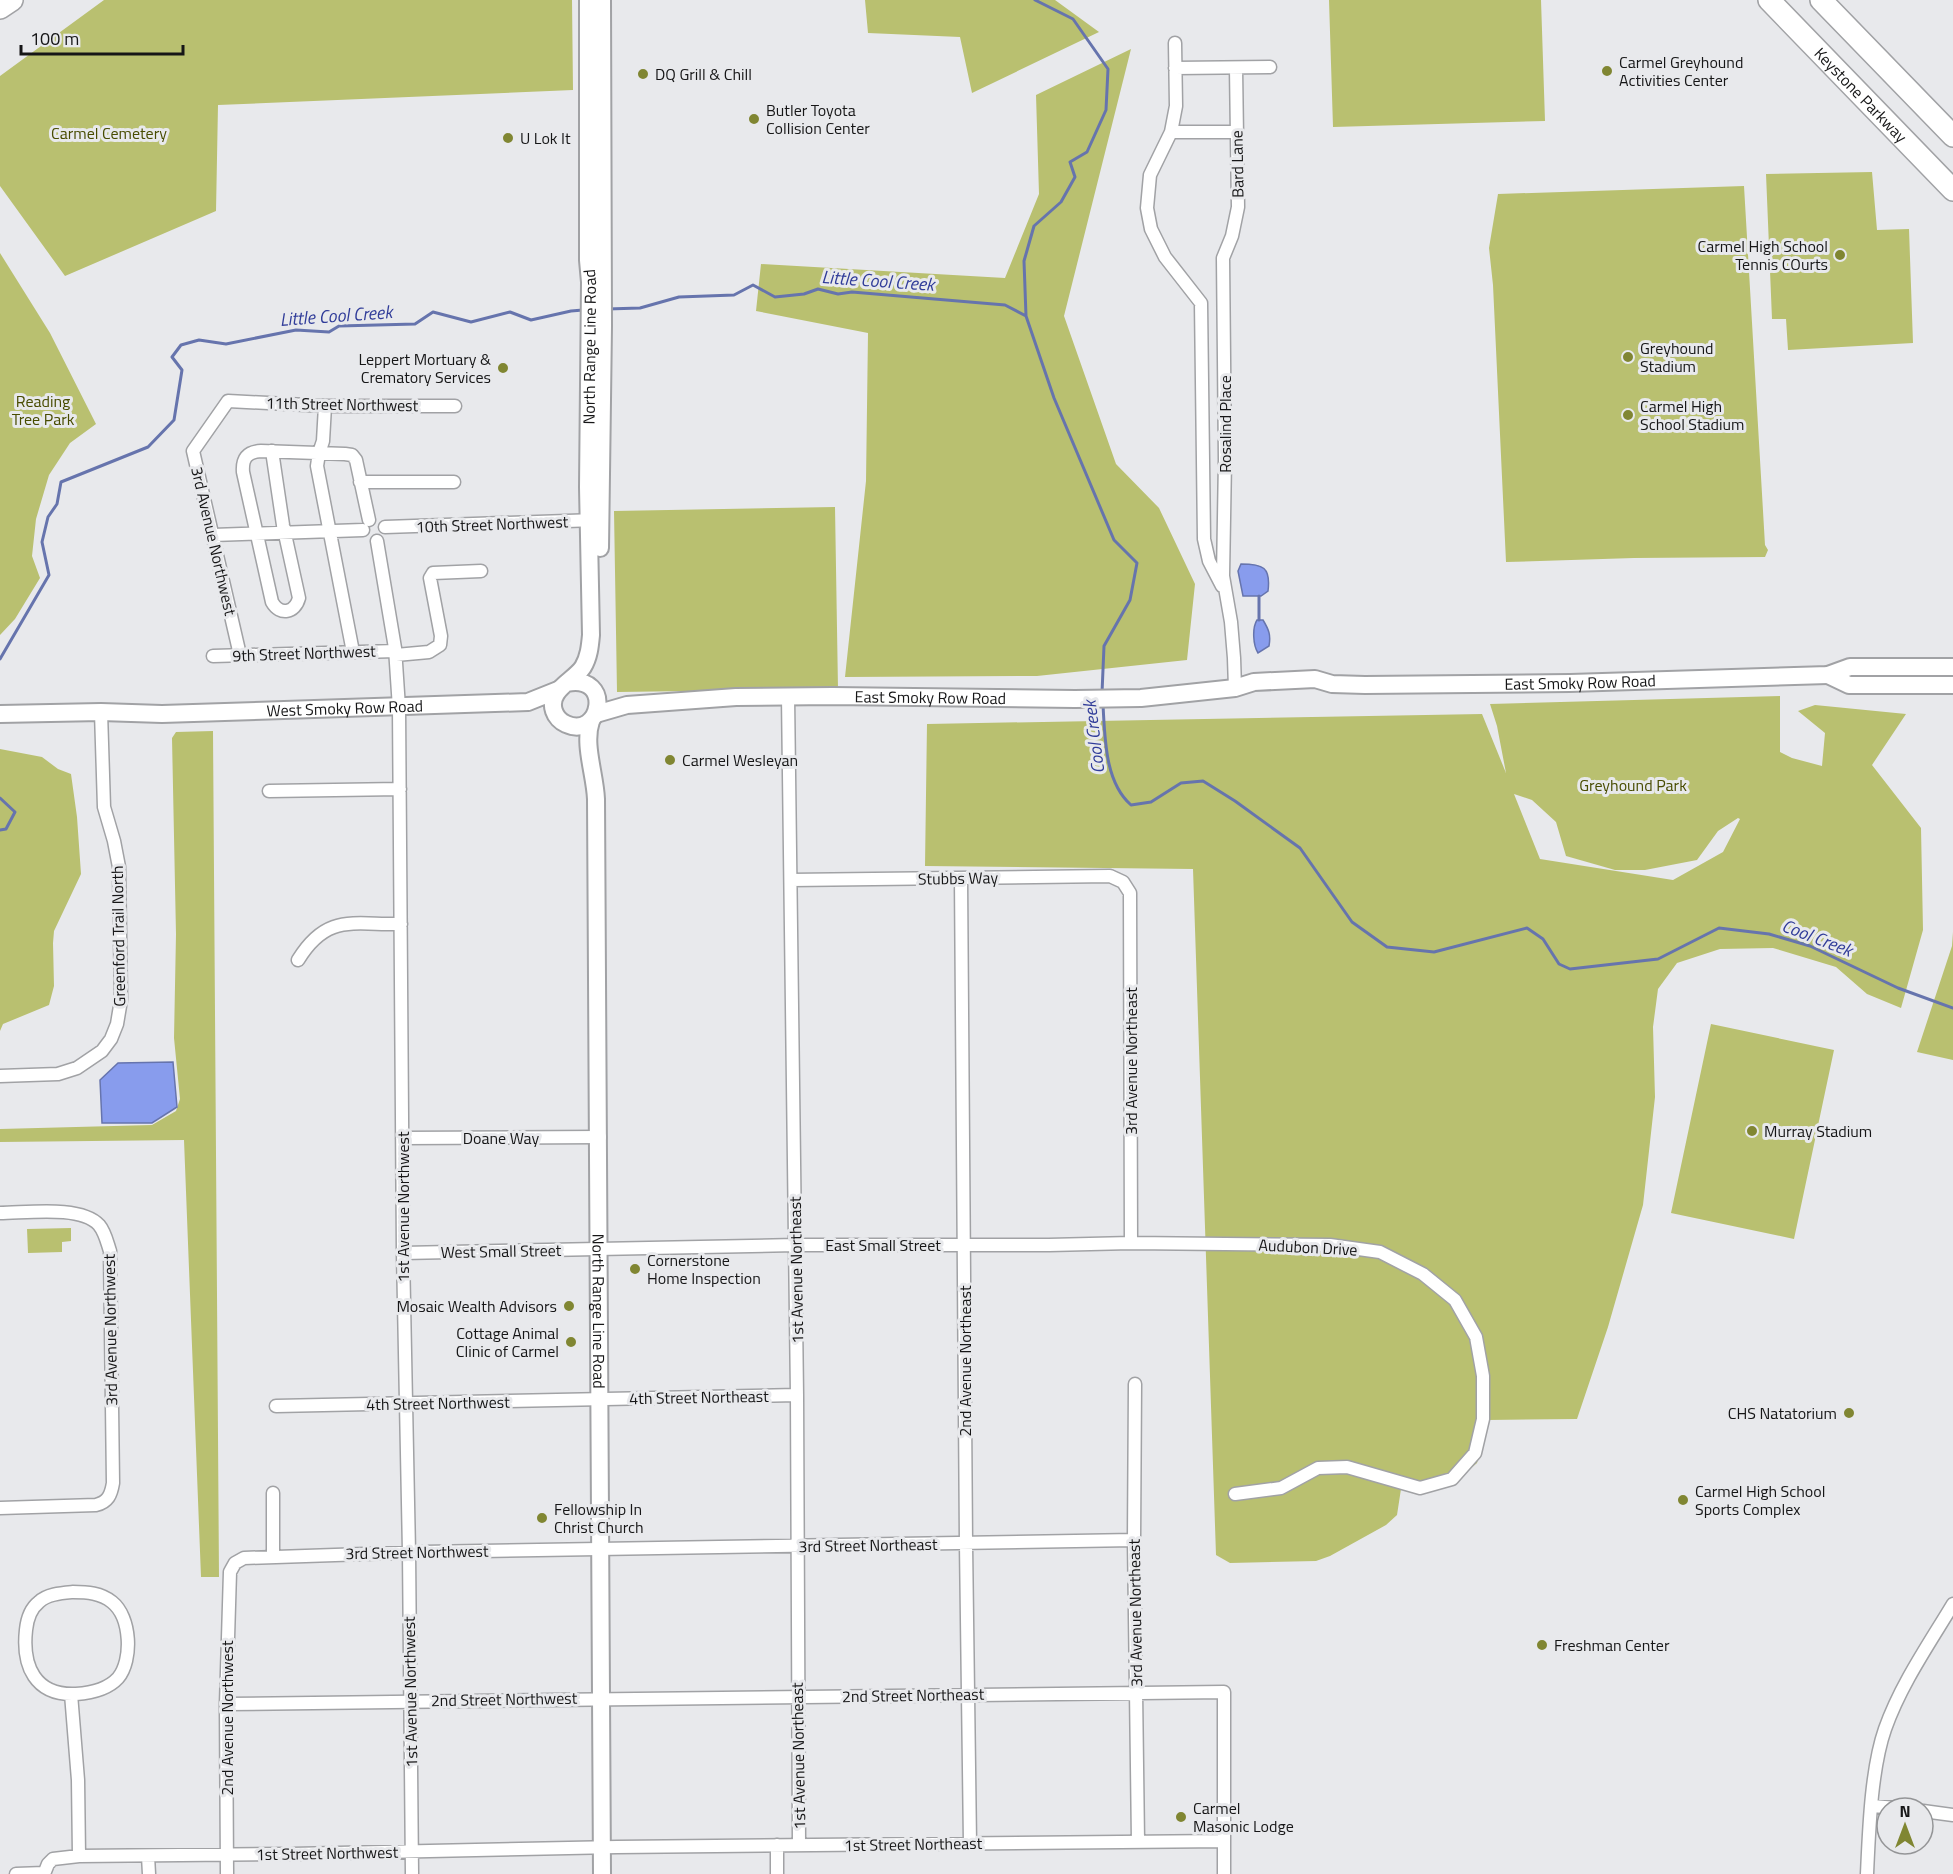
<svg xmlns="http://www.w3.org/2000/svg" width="1953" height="1874" viewBox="0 0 1953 1874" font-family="'Titillium Web',sans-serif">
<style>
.green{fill:#b9c070;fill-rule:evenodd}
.water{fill:#889ced;stroke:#6674ad;stroke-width:1.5}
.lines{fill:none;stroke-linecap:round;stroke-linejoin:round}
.stream{stroke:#6674ad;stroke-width:3}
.street-casing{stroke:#a1a2a5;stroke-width:15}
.secondary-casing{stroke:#a1a2a5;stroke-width:20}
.highway-casing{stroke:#a1a2a5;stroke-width:24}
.street{stroke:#fff;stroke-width:12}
.secondary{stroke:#fff;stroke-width:16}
.highway{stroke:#fff;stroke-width:21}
.poi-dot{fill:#808632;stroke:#e8e9ec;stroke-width:2}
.labels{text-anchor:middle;stroke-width:6;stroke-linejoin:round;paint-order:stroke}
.poi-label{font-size:16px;fill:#161617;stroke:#e8e9ec;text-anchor:start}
.street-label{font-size:16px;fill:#161617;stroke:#e8e9ec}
.park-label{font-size:16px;fill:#484c00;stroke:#e8e9ec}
.water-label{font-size:18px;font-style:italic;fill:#303c99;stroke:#e8e9ec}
</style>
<rect width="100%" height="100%" fill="#e8e9ec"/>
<path class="green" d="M104,0H572L573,90L218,105L216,211L65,276L0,186V76Z
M865,0H1055L1099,32L972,93L960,37L868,33Z
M1329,0H1541L1545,121L1333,127Z
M1131,49L1064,316L1116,464L1159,508L1195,584L1187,660L1037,676L845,677L866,481L868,333L756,311L761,264L1005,278L1039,194L1036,95Z
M1872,172L1877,230L1909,229L1913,343L1788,350L1786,319H1772L1766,174Z
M1744,186L1765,545L1768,550L1765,557L1634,558L1506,562L1493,285L1489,248L1498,194Z
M0,253L50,333L96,424L70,443L49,475L36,519L32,556L40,578L15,619L0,635Z
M835,507L838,689L617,692L614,511Z
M1780,696V752L1792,758L1822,766L1825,733L1798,711L1815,705L1906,714L1872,765L1921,828L1923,930L1901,1008L1867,994L1836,967L1773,948L1720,949L1677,963L1658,989L1653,1027L1655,1097L1643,1205L1608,1327L1577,1419L1487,1420L1485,1436L1477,1463L1455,1482L1427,1491L1401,1489L1397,1515L1386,1525L1330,1556L1316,1561L1230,1563L1216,1555L1193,869L925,866L927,724L1482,714L1506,773L1497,726L1490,704ZM1514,794L1532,800L1556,822L1566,856L1615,870H1645L1697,860L1718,831L1738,818L1740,819L1723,852L1673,880L1540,859Z
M213,731L219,1577H201L184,1140L0,1142V1129L152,1125L176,1111L180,1099L174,1038L176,934L172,738L176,732Z
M0,749L42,757L58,769L71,774L77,817L81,874L54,931L53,943L54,986L49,1005L3,1024L0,1031Z
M1953,932V1060L1917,1052L1952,946Z
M1711,1024L1834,1050L1794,1239L1671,1213Z
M71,1228V1241L62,1242V1252L28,1253L27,1229Z"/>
<path class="water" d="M1241,564C1263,564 1271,567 1268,591L1261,596H1243L1238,571Z
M1257,620H1263C1269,630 1271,635 1269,646L1258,653C1253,645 1252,628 1257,620Z
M173,1062L177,1107L152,1123H102L100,1080L118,1063Z"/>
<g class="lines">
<path class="stream" d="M1035,0L1073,19L1108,69L1106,110L1087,152L1070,162L1075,177L1061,202L1034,226L1024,261L1026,316L1054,398L1114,540L1137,563L1130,600L1104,646L1102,693
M607,309L640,308L679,297L734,295L753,285L775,297L804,294L818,289L838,294L852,292L1005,305L1026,316
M1259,596V620
M0,659L49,575L42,542L48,517L57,504L61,482L148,447L174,420L182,370L172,357L181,345L199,340L226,344L296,330L329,332L339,326L415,324L433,312L471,322L510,312L531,320L571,311L583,310
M1103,705C1105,739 1105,782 1131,805L1151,802L1181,783L1203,781L1235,801L1300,848L1352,922L1387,947L1434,952L1527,928L1543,939L1559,964L1570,969L1658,959L1719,928L1769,934L1810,946L1898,988L1953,1008
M0,798L15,812L6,829L0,830"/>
<g class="street-casing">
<path id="street" d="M1175,43L1176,106L1171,132L1150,175L1147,208L1151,229L1165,257L1201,303L1204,539L1209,561L1222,586
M1175,68L1270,67
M1171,132H1237
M325,406L323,441L319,453L317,466L353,652
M272,451L283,525L299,598C295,613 280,616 272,602L243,472C242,458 247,452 261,451L345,454L352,455L356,460L369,520
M360,482H454
M385,527L596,520
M213,535L363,530
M377,541L395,648L399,708L403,1253L409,1552L412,1874
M240,655L193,451L228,401L325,406H455
M396,655L429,652L440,645L441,636L430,578L433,573L481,571
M213,656L396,651
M1235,688L1234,658L1231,622L1223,576L1225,460L1223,258L1232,236L1238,207L1236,68
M788,696L797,1395L799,1845
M269,791L400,789
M961,878L966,1544L970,1843
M791,880L1110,876L1123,882L1130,893L1131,1243
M298,960C327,913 353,925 401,924
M0,1076L58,1074L77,1068L102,1051L111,1039L117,1024L121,1000L119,867L114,841L104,807L101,712
M402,1138L600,1137
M0,1213C26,1213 81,1205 99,1225C105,1232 107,1242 110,1251L113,1483C111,1495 108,1502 96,1505L0,1508
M403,1253L795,1245H1049L1131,1243L1330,1245L1380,1252L1423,1274L1455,1300L1476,1337L1483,1376V1419L1475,1453L1452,1479L1420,1488L1347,1467L1318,1468L1281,1488L1235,1494
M1135,1384L1134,1540L1138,1841
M276,1406L797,1395
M273,1493V1556
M73,1592C87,1592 101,1593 112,1602C131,1617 133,1660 118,1678C108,1689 91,1693 76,1694C35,1696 22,1666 26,1630C27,1620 30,1609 39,1602C47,1594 62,1593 73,1592Z
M71,1694L78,1780L79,1856
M226,1704L1224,1692V1874
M1872,1806L1897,1808
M1923,1811L1953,1815
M777,1845V1874
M148,1856L149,1874
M16,1874L44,1873
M44,1874L48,1864L53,1859L79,1856L292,1854L617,1847L1224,1841
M227,1874L226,1704L230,1572L235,1563L244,1558L423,1552L1134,1540
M1867,1874C1869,1831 1871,1769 1885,1729C1901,1684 1929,1644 1953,1604"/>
</g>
<g class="secondary-casing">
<g id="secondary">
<path d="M600,548L603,326L602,0"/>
<path d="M1828,675L1849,685H1953"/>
<path id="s1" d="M567,683C614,674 601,740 566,724C561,722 556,717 554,711C547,690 574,681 583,667C589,657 590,646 591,635L588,487L590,282L588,260V0"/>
<path id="s2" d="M0,714L101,712L162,714L528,702L558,690"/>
<path id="s3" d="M596,714L627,705L736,697L832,696L1075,699L1141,698L1235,688L1254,682L1315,679L1332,684L1365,685L1570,683L1828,675L1850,667H1953"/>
<path id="s4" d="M591,721C583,744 595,774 596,799L602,1874"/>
</g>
</g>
<g class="highway-casing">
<g id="highway">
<path id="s5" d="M1769,0L1953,190"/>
<path d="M1821,0L1953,136"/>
<path d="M0,8L12,0"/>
</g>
</g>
<use href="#street" class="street"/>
<use href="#secondary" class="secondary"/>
<use href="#highway" class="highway"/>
</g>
<g class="poi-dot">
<circle cx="1607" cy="71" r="6"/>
<circle cx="643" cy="74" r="6"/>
<circle cx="754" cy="119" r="6"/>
<circle cx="508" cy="138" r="6"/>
<circle cx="1840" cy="255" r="6"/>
<circle cx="1628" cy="357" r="6"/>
<circle cx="503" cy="368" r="6"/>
<circle cx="1628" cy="415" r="6"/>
<circle cx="670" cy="760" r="6"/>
<circle cx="1752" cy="1131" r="6"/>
<circle cx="635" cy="1269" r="6"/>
<circle cx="569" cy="1306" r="6"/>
<circle cx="571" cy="1342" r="6"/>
<circle cx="1849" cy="1413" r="6"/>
<circle cx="1683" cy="1500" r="6"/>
<circle cx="542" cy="1518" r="6"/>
<circle cx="1542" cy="1645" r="6"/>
<circle cx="1181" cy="1817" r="6"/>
</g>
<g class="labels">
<g class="poi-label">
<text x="1619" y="68">Carmel Greyhound<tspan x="1619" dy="18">Activities Center</tspan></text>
<text x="655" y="80">DQ Grill &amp; Chill</text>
<text x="766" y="116">Butler Toyota<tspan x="766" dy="18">Collision Center</tspan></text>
<text x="520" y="144">U Lok It</text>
<text x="1828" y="252" text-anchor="end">Carmel High School<tspan x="1828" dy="18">Tennis COurts</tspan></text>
<text x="1640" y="354">Greyhound<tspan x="1640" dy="18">Stadium</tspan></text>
<text x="491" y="365" text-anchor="end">Leppert Mortuary &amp;<tspan x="491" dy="18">Crematory Services</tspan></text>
<text x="1640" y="412">Carmel High<tspan x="1640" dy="18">School Stadium</tspan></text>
<text x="682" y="766">Carmel Wesleyan</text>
<text x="1764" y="1137">Murray Stadium</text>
<text x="647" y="1266">Cornerstone<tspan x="647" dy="18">Home Inspection</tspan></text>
<text x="557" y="1312" text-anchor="end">Mosaic Wealth Advisors</text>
<text x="559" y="1339" text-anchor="end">Cottage Animal<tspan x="559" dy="18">Clinic of Carmel</tspan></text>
<text x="1837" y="1419" text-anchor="end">CHS Natatorium</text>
<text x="1695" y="1497">Carmel High School<tspan x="1695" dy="18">Sports Complex</tspan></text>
<text x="554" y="1515">Fellowship In<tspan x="554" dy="18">Christ Church</tspan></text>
<text x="1554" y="1651">Freshman Center</text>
<text x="1193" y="1814">Carmel<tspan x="1193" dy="18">Masonic Lodge</tspan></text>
</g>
<g class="street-label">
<text dy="6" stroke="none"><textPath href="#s5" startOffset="132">Keystone Parkway</textPath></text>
<text transform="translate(1237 164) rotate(-91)" y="6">Bard Lane</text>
<text dy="6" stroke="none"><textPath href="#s1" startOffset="484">North Range Line Road</textPath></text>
<text transform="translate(342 404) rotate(1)" y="6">11th Street Northwest</text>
<text transform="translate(1225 424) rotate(-90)" y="6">Rosalind Place</text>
<text transform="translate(492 524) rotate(-2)" y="6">10th Street Northwest</text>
<text transform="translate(214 541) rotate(77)" y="6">3rd Avenue Northwest</text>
<text transform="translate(304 653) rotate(-2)" y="6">9th Street Northwest</text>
<text dy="6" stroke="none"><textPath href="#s3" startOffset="988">East Smoky Row Road</textPath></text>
<text dy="6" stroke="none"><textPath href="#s3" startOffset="336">East Smoky Row Road</textPath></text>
<text dy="6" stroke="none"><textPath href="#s2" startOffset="345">West Smoky Row Road</textPath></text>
<text transform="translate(958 878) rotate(-1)" y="6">Stubbs Way</text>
<text transform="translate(118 936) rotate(-91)" y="6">Greenford Trail North</text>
<text transform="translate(1131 1061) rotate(-90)" y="6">3rd Avenue Northeast</text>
<text x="501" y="1144">Doane Way</text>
<text transform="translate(403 1207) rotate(-90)" y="6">1st Avenue Northwest</text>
<text x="883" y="1251">East Small Street</text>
<text transform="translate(1308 1247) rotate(3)" y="6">Audubon Drive</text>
<text transform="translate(501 1251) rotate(-1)" y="6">West Small Street</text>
<text transform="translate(796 1270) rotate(-91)" y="6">1st Avenue Northeast</text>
<text dy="6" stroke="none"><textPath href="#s4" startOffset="591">North Range Line Road</textPath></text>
<text transform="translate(110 1330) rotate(-91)" y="6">3rd Avenue Northwest</text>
<text transform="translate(965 1361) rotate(-90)" y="6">2nd Avenue Northeast</text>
<text transform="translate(699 1397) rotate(-1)" y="6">4th Street Northeast</text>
<text transform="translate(438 1403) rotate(-1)" y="6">4th Street Northwest</text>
<text transform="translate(868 1545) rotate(-1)" y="6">3rd Street Northeast</text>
<text transform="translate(417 1552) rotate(-1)" y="6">3rd Street Northwest</text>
<text transform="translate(1135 1613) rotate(-91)" y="6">3rd Avenue Northeast</text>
<text transform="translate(410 1692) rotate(-91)" y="6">1st Avenue Northwest</text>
<text transform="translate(913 1695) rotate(-1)" y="6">2nd Street Northeast</text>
<text transform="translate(504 1699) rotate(-1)" y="6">2nd Street Northwest</text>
<text transform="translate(227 1718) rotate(-90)" y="6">2nd Avenue Northwest</text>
<text transform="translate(798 1756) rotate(-91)" y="6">1st Avenue Northeast</text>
<text transform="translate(913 1844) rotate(-1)" y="6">1st Street Northeast</text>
<text transform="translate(327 1853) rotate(-1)" y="6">1st Street Northwest</text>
</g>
<g class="park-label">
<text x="109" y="139">Carmel Cemetery</text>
<text x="43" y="407">Reading<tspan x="43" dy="18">Tree Park</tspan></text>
<text x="1633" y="791">Greyhound Park</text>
</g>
<g class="water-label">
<text transform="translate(878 281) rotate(4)" y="6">Little Cool Creek</text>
<text transform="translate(336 316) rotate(-4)" y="6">Little Cool Creek</text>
<text transform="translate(1094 737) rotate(-97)" y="6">Cool Creek</text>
<text transform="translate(1817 938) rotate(21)" y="6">Cool Creek</text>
</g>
</g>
<g transform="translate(1905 1826)"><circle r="28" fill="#e8e9ec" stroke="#949597" stroke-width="1.5"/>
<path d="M0-4.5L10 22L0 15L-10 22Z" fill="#808632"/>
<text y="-9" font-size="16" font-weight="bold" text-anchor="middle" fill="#161617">N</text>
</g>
<path d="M21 45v9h162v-9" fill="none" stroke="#161617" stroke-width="3"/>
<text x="30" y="45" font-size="18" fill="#161617" stroke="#e8e9ec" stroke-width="4.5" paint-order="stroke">100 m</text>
</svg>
